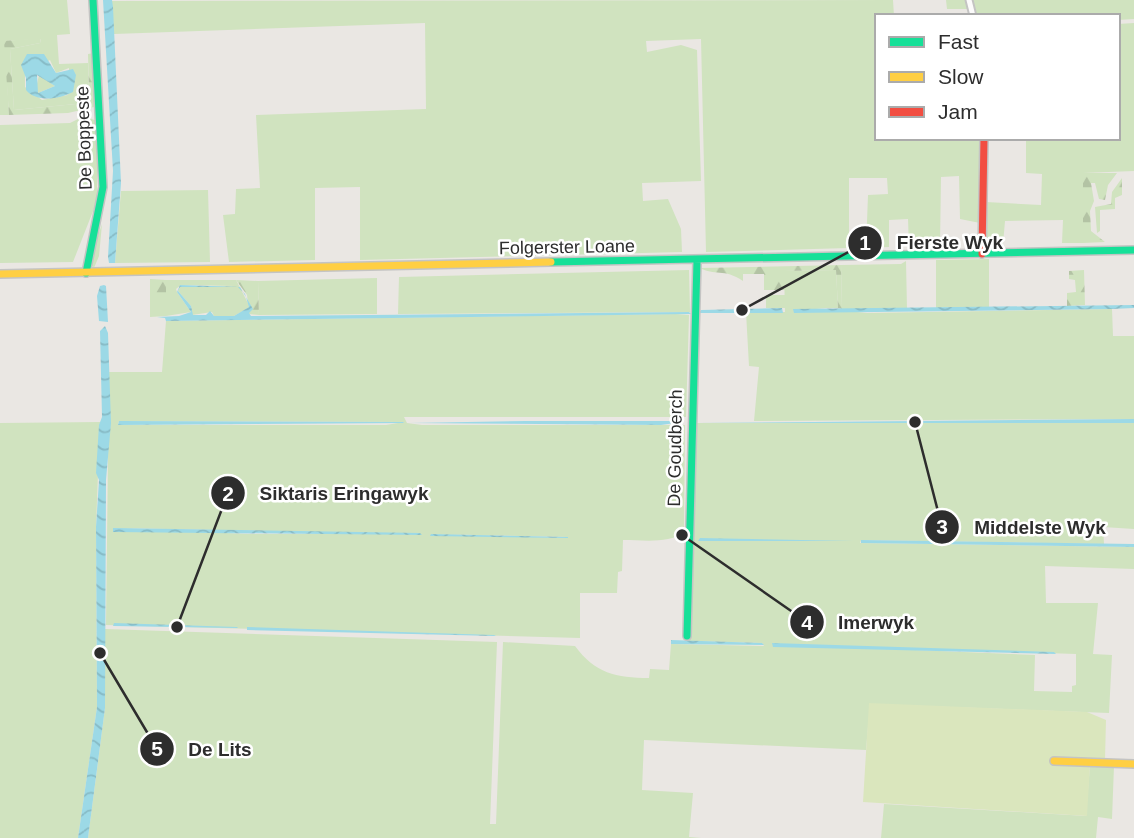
<svg xmlns="http://www.w3.org/2000/svg" width="1134" height="838" viewBox="0 0 1134 838" font-family="Helvetica,sans-serif">
<style>
.grass{fill:#d0e3bf;fill-rule:evenodd}
.forest{fill:url(#forest-firs)}
.pitch{fill:#dae6bd}
.water{fill:url(#water-waves);fill-rule:evenodd}
.lines{fill:none;stroke-linecap:round;stroke-linejoin:round}
.street-casing{stroke:#c4c4c3;stroke-width:9}
.fast-casing{stroke:#c4c4c3;stroke-width:10}
.slow-casing{stroke:#c4c4c3;stroke-width:10}
.jam-casing{stroke:#c4c4c3;stroke-width:10}
.street{stroke:#fcfbfb;stroke-width:5}
.fast{stroke:#16e098;stroke-width:7}
.slow{stroke:#ffcf43;stroke-width:7}
.jam{stroke:#f24e42;stroke-width:7}
.labels{text-anchor:middle;stroke-width:5;stroke-linejoin:round;paint-order:stroke}
.street-label{font-size:18px;fill:#2d2d2d;stroke:#fff}
.leader{fill:none;stroke:#2d2d2d;stroke-width:2.5}
.callout-dot{fill:#2d2d2d;stroke:#fff;stroke-width:2.5}
.mark-label{font-size:21px;text-anchor:middle;font-weight:bold;fill:#fff}
.callout-label{font-size:19px;text-anchor:middle;font-weight:bold;fill:#2d2d2d;stroke:#fff;stroke-width:5;stroke-linejoin:round;paint-order:stroke}
</style>
<defs>
<pattern id="forest-firs" width="22" height="20" patternUnits="userSpaceOnUse" patternTransform="scale(1.75)"><rect width="22" height="20" fill="#d0e3bf"/><path d="M5 1l3.5 6h-7zM16 11l3.5 6h-7z" fill="#b3c3a4"/></pattern>
<pattern id="water-waves" width="16" height="10" patternUnits="userSpaceOnUse" patternTransform="scale(1.75)"><rect width="16" height="10" fill="#9cd9e6"/><path d="M0 5q4-4 8 0t8 0" fill="none" stroke="#87bbc6"/></pattern>
</defs>
<rect width="100%" height="100%" fill="#eae7e3"/>
<path class="grass" d="M0,0H67L70,34L57,35L59,64L88,63L89,92L86,103L14,110L10,49L40,43L41,39L5,41L9,115H0ZM50,60L56,73L69,68L68,95L42,100L25,87V74Z
M893,0L894,16H877V138H981L980,223L960,219L959,176L941,177L940,246L909,247L908,219L889,220V247L866,248L868,195L888,194L887,178H849V248L706,252L701,39L646,41L647,52L681,45L697,50L701,181L642,183L643,201L668,199L681,229L682,252L360,260V187L315,188V260L229,262L223,215L235,214L236,189L260,188L256,115L426,109L425,23L114,34L111,1Z
M926,0H967L969,9H947L946,0Z
M972,0H1134V19L1118,20V16H976Z
M1134,23V171L1083,173V243H1062L1063,220L1005,221L1003,244L985,245L986,202L1041,205L1042,174L1026,173V138H1118V24Z
M39,75L55,86L38,93L36,88Z
M84,116L97,121V201L73,262L0,263V125L70,123Z
M208,190L210,262L115,263L121,191Z
M102,224L99,256L94,268L89,263Z
M989,259V307L936,308V260Z
M906,261L907,309H842L841,265L901,264Z
M689,270L690,312L398,314L399,277Z
M836,270L838,308H816L867,313L1112,309L1113,336H1134V419L754,421L759,367L749,366L746,312H785L784,271Z
M377,278V314L259,315L258,281Z
M166,280H236L250,307L234,316H214L212,312L192,315L191,306L178,291L180,287L235,286L181,285L176,289L177,292L191,312L166,316Z
M676,314L689,315L686,417H404L407,423L422,425H685L684,532C669,544 643,540 623,540L622,571L618,572L617,593H580V638L106,625L109,372H162L166,321ZM119,421L404,422L386,425H118ZM116,528L421,534H248ZM431,534L568,537V538Z
M100,422L96,527L97,707L78,838H0V423Z
M979,422L1134,423V529L1103,527L1104,544L861,540L860,543L1134,547V569L1045,566L1046,603H1098L1093,654L1112,655L1109,713L870,704L866,750L644,740L642,790L693,793L689,837L701,838H88L105,708V629L497,642L490,824H496L503,642L575,646C595,673 616,678 649,678L650,669L669,670L671,644L764,646L762,643L689,641L696,423ZM771,644L1076,654V685L1072,686V692L1034,691L1035,655Z
M1090,765L1114,766L1112,819L1098,817L1096,838H881L884,804L1086,816Z"/>
<path class="forest" d="M41,38L40,43L10,49L14,110L86,103L89,92L88,54L94,53V107L68,113L9,115L4,41Z
M1083,173H1117L1108,185L1105,200L1099,199L1095,183H1091L1094,201L1090,211L1091,231L1105,242L1083,243Z
M1122,178V195L1115,198V209L1100,210V231L1097,233L1095,207L1111,204L1112,192Z
M841,265L842,309L838,308L836,270L785,271V290H764V274H743V281C724,268 714,276 700,268Z
M1084,270L1085,305L1067,306V293L1076,292L1075,280L1069,279V271Z
M150,279L166,280V316L150,317Z
M236,280L258,281L259,315L249,314L247,295Z
M766,295H785V308H766Z"/>
<path class="pitch" d="M869,703L1087,712L1106,720L1105,759L1090,765L1087,816L863,802Z"/>
<path class="water" d="M103,0H112L113,7L121,183L115,263H109L108,257L113,171Z
M27,54H44L56,73L73,69L76,75L73,92C59,99 37,103 26,90V78L21,65ZM37,75L55,86L38,93Z
M104,285L106,286L108,322L99,321L97,296L100,286Z
M180,285L240,287L253,309L249,313L251,316L689,312L691,314L166,321L165,318L157,317L179,316L191,312L177,292ZM180,287H238L245,294L249,307L234,316H214L210,311L206,315H193L191,306L178,291Z
M1134,305V308L1112,309L794,313L793,309Z
M782,308L783,313H699L701,310Z
M105,326L108,333L111,423L106,480L105,708L88,838H78L97,707L96,527L99,480L96,473L99,425L102,417L100,331Z
M1134,419V423H696Z
M119,421L403,422L404,423L118,425Z
M526,421H680L682,422L661,425L409,423Z
M113,528L420,533L422,535L113,532Z
M431,534L568,537V538L430,536Z
M700,538L854,541H698Z
M861,540L1134,544V547L861,543Z
M114,623L237,627L238,628L113,626Z
M247,627L494,635L496,636L247,630Z
M671,640L762,643L764,645L671,644Z
M772,643L1054,652L1056,654L773,647Z"/>
<g class="lines">
<g class="street-casing">
<path id="street" d="M969,0L973,16"/>
</g>
<g class="fast-casing">
<path id="fast" d="M551,262L1134,250
M86,273L103,187L93,0
M687,636L697,261"/>
</g>
<g class="slow-casing">
<path id="slow" d="M0,274L551,262
M1054,761L1134,764"/>
</g>
<g class="jam-casing">
<path id="jam" d="M982,254L984,138"/>
</g>
<use href="#street" class="street"/>
<use href="#fast" class="fast"/>
<use href="#slow" class="slow"/>
<use href="#jam" class="jam"/>
</g>
<g class="labels">
<g class="street-label">
<text transform="translate(84 138) rotate(-92)" y="6">De Boppeste</text>
<text transform="translate(567 247) rotate(-1)" y="6">Folgerster Loane</text>
<text transform="translate(675 448) rotate(-89)" y="6">De Goudberch</text>
</g>
</g>
<path class="leader" d="M742 310L865 243M177 627L228 493M915 422L942 527M682 535L807 622M100 653L157 749"/>
<g class="callout-dot">
<circle cx="742" cy="310" r="7"/>
<circle cx="177" cy="627" r="7"/>
<circle cx="915" cy="422" r="7"/>
<circle cx="682" cy="535" r="7"/>
<circle cx="100" cy="653" r="7"/>
<circle cx="865" cy="243" r="18"/>
<circle cx="228" cy="493" r="18"/>
<circle cx="942" cy="527" r="18"/>
<circle cx="807" cy="622" r="18"/>
<circle cx="157" cy="749" r="18"/>
</g>
<g class="mark-label">
<text x="865" y="250">1</text>
<text x="228" y="501">2</text>
<text x="942" y="534">3</text>
<text x="807" y="630">4</text>
<text x="157" y="756">5</text>
</g>
<g class="callout-label">
<text x="950" y="249">Fierste Wyk</text>
<text x="344" y="500">Siktaris Eringawyk</text>
<text x="1040" y="534">Middelste Wyk</text>
<text x="876" y="629">Imerwyk</text>
<text x="220" y="756">De Lits</text>
</g>
<rect x="875" y="14" width="245" height="126" fill="#ffffff" stroke="#ababab" stroke-width="2"/>
<rect x="889" y="37" width="35" height="10" fill="#16e098" stroke="#ababab" stroke-width="2"/>
<text x="938" y="49" font-size="21" fill="#2d2d2d">Fast</text>
<rect x="889" y="72" width="35" height="10" fill="#ffcf43" stroke="#ababab" stroke-width="2"/>
<text x="938" y="84" font-size="21" fill="#2d2d2d">Slow</text>
<rect x="889" y="107" width="35" height="10" fill="#f24e42" stroke="#ababab" stroke-width="2"/>
<text x="938" y="119" font-size="21" fill="#2d2d2d">Jam</text>
</svg>
